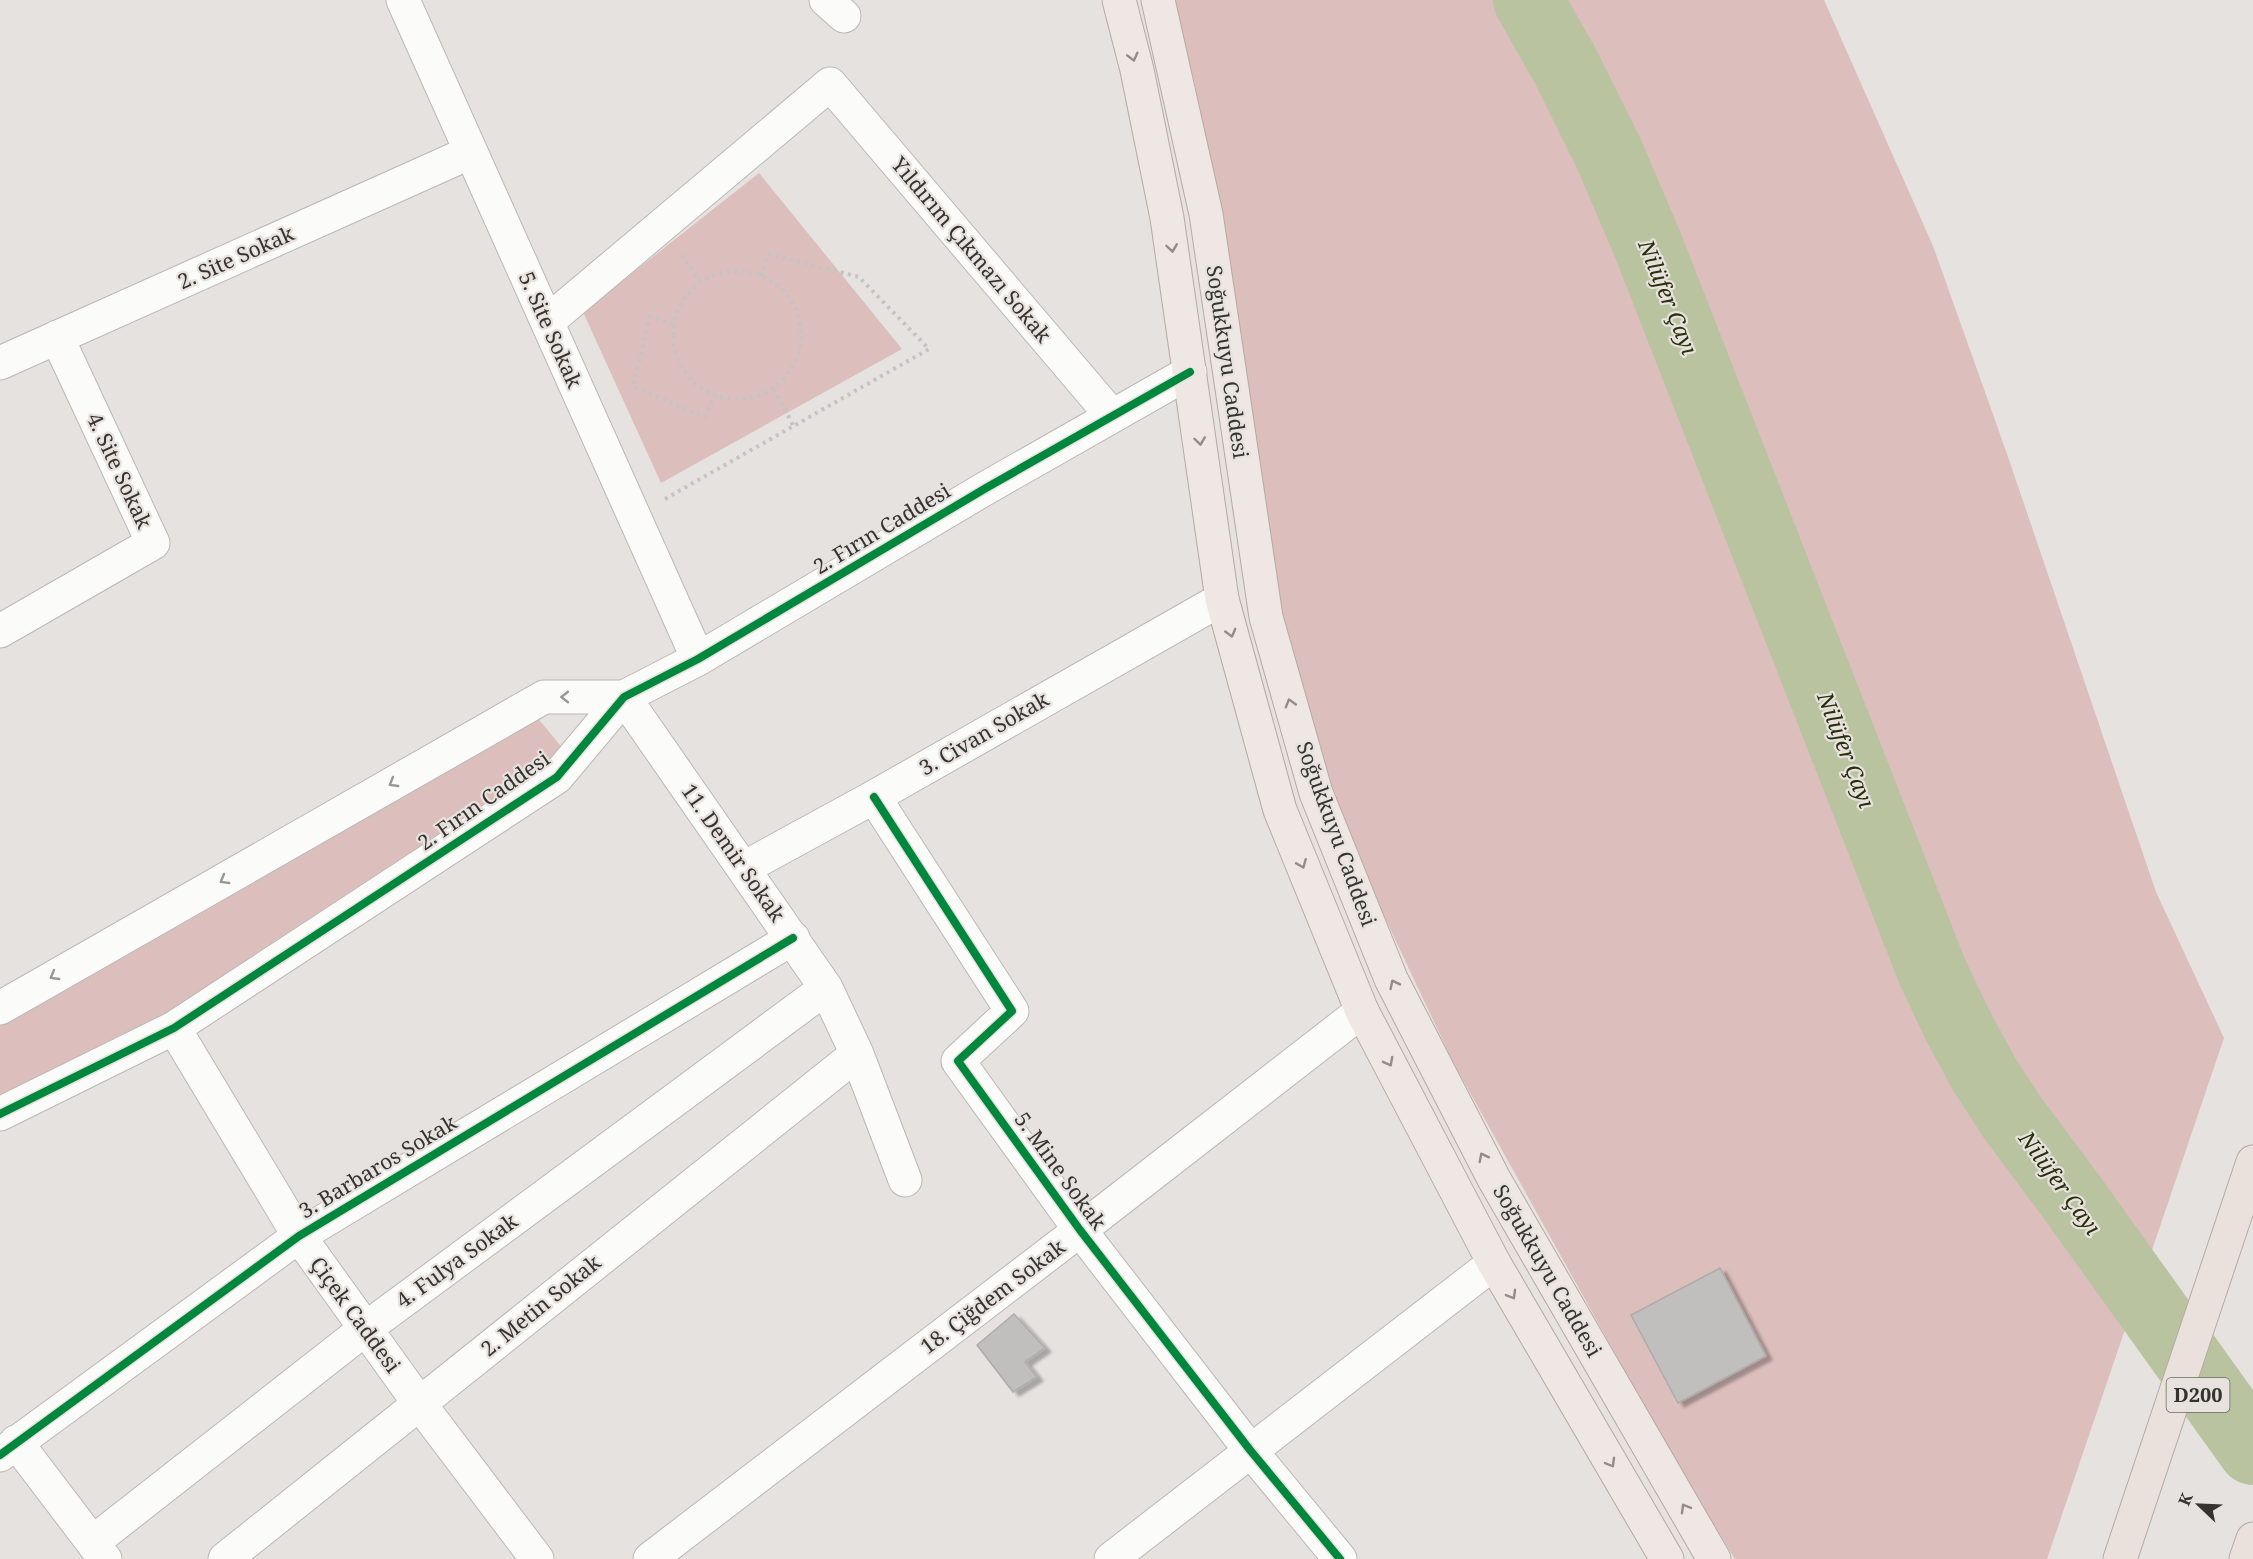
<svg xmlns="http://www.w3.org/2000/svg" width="2253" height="1559" viewBox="0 0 2253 1559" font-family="'Noto Serif',serif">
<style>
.green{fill:#dcbebc}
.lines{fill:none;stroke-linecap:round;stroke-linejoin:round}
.river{stroke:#bac3a0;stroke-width:70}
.building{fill:#c1bfbd;stroke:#adaca9;stroke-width:1.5;filter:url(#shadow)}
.minor-casing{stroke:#bab8b6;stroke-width:35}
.primary-casing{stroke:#b6a9a2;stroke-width:35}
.trunk-casing{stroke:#b6a9a2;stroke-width:35}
.path{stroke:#c4c4c3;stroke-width:4;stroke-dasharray:3 4.5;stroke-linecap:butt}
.minor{stroke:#fbfbfa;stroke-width:33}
.primary{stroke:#eee7e4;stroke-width:33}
.trunk{stroke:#eae1dd;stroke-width:33}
.cycleway-casing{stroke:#e7e2dd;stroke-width:11}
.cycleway{stroke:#00873e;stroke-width:8}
.oneway{stroke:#928d8a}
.oneway2{stroke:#989796}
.labels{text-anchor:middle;stroke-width:4.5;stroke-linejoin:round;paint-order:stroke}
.shield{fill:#e7e2dd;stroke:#6a6865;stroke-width:1.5}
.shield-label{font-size:20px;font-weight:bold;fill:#353331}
.street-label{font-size:21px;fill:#353331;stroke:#e7e2dd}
.water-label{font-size:22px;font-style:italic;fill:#27300a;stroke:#e7e2dd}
</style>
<defs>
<filter id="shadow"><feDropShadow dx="6" dy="4" stdDeviation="1.5" flood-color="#0004"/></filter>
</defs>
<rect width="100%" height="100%" fill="#e5e2df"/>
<path class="green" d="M1173,0H1824L1933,246L2006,451L2156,892L2224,1038L2047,1559H1735L1671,1454L1453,1062L1351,846L1290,673L1195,84Z
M759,173L902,349L661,483L583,312Z
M531,710L569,756L173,1022L0,1108V1013Z"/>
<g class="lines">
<path class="river" d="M1528,0L1566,67L1609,154L1647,243L1932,971L1957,1024L1984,1074L2012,1117L2073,1199L2253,1450"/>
</g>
<path class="building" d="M1720,1268L1766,1356L1678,1403L1631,1315Z
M1014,1314L1045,1348L1025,1362L1037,1377L1013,1392L977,1345Z"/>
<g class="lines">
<g class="minor-casing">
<path id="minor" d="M403,0L698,659
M826,0L844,16
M547,322L830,84L1112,416
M0,363L471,152
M0,631L153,543L57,337
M624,697L826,988L857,1054L905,1180
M874,797L1012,1011L958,1061L1080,1230L1250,1450L1340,1559
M744,868L874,797L1222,599
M0,1008L544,697H624
M174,1028L299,1236L419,1403L537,1559
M0,1114L174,1028L557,777L624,697L698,659L986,488L1190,372
M16,1442L105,1559
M0,1455L299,1236L793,938
M93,1542L365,1329L826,988
M225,1559L857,1054
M650,1559L1080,1230L1362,1011
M1111,1559L1494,1263"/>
</g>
<g class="primary-casing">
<path id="primary" d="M1119,0L1137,70L1167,218L1222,599L1280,810L1362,1011L1494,1263L1667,1559
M1158,0L1206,214L1266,617L1316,793L1391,979L1494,1179L1714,1559"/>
</g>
<g class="trunk-casing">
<path id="trunk" d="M2120,1559L2253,1162
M2246,1559L2253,1539"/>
</g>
<path class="path" d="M682,255L700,282
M673 335a64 64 0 1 1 128 0a64 64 0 1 1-128 0Z
M673,324L650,317L633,386L704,417L716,395
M774,389L793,425
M665,499L929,349L859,277L769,254L761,276"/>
<use href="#minor" class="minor"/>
<use href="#primary" class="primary"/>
<use href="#trunk" class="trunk"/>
<g class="cycleway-casing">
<path id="cycleway" d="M874,797L1012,1011L958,1061L1080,1230L1250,1450L1340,1559
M0,1114L174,1028L557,777L624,697L698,659L986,488L1190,372
M0,1455L299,1236L793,938"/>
</g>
<use href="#cycleway" class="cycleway"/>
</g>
<defs><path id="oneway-chevron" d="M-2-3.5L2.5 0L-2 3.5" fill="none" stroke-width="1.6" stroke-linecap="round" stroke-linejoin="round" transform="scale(1.5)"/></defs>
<g class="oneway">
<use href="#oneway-chevron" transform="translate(1133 57) rotate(76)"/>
<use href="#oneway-chevron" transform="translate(1172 248) rotate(82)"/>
<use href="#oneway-chevron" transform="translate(1200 441) rotate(82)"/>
<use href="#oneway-chevron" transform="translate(1231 633) rotate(75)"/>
<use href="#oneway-chevron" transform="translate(1290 703) rotate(-106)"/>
<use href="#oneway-chevron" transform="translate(1302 864) rotate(68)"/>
<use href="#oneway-chevron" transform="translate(1394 984) rotate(-116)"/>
<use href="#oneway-chevron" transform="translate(1389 1062) rotate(62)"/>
<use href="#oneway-chevron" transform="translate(1483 1157) rotate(-117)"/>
<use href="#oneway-chevron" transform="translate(1512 1295) rotate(60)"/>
<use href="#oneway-chevron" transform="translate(1611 1463) rotate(60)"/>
<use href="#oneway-chevron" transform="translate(1685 1508) rotate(-120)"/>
</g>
<g class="oneway2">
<use href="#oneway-chevron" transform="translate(565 697) rotate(180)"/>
<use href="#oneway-chevron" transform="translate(393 783) rotate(150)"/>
<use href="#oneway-chevron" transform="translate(224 880) rotate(150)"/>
<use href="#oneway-chevron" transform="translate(54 976) rotate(150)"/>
</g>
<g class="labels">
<rect class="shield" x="2166.5" y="1378" width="63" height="34" rx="4.5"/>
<g class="shield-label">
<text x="2198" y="1402">D200</text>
</g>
<g class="street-label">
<text transform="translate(971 250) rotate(50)" y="7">Yıldırım Çıkmazı Sokak</text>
<text transform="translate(236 258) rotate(-24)" y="7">2. Site Sokak</text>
<text transform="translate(550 330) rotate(66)" y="7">5. Site Sokak</text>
<text transform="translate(1227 362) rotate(82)" y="7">Soğukkuyu Caddesi</text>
<text transform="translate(119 471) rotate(65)" y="7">4. Site Sokak</text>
<text transform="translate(882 529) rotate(-31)" y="7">2. Fırın Caddesi</text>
<text transform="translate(984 734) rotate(-30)" y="7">3. Civan Sokak</text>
<text transform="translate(484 801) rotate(-35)" y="7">2. Fırın Caddesi</text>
<text transform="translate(1336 834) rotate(70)" y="7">Soğukkuyu Caddesi</text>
<text transform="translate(733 853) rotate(55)" y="7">11. Demir Sokak</text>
<text transform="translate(378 1167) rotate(-31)" y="7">3. Barbaros Sokak</text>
<text transform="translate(1060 1171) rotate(54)" y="7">5. Mine Sokak</text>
<text transform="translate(457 1261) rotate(-36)" y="7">4. Fulya Sokak</text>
<text transform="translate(1547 1271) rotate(60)" y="7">Soğukkuyu Caddesi</text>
<text transform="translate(993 1297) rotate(-37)" y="7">18. Çiğdem Sokak</text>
<text transform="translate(541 1306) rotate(-39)" y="7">2. Metin Sokak</text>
<text transform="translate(355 1315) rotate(54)" y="7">Çiçek Caddesi</text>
</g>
<g class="water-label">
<text transform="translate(1668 297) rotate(68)" y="8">Nilüfer Çayı</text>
<text transform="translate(1846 750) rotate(69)" y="8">Nilüfer Çayı</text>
<text transform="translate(2060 1183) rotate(54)" y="8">Nilüfer Çayı</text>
</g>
</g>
<g transform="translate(2199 1505) rotate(293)" stroke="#e7e2dd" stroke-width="4.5" paint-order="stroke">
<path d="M0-4.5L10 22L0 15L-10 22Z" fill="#353331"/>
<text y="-9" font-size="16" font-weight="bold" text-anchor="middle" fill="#353331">K</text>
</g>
</svg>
